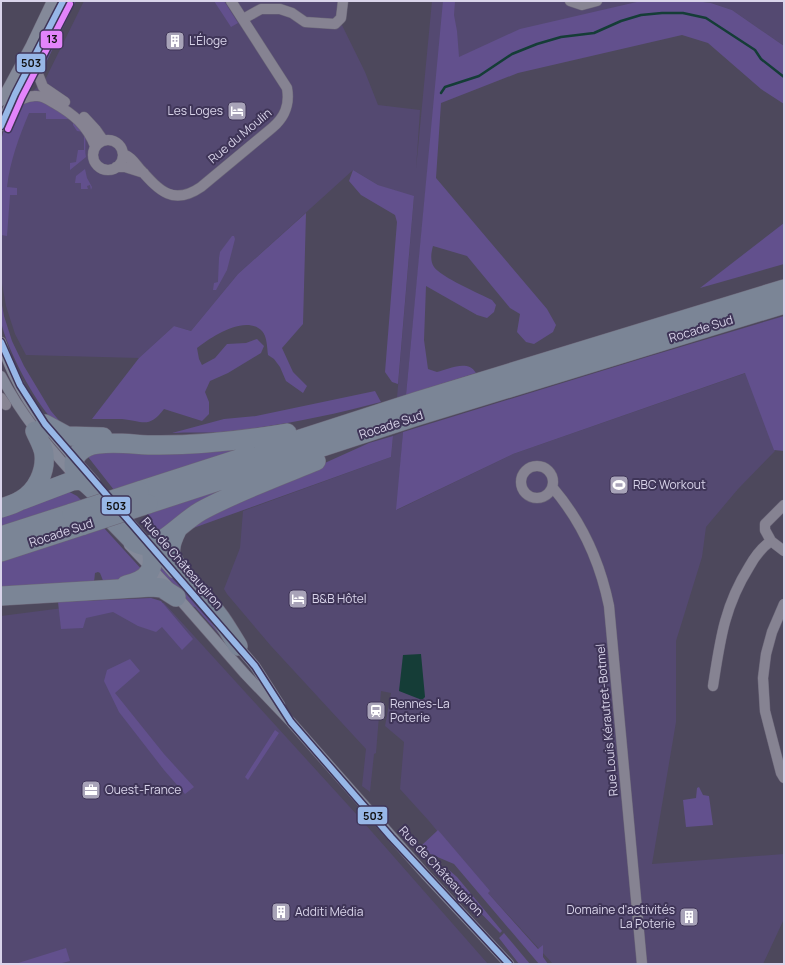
<svg xmlns="http://www.w3.org/2000/svg" width="785" height="965" viewBox="0 0 785 965" font-family="Manrope,sans-serif">
<style>
.built{fill:#544971}
.green{fill:#62508d}
.water{fill:#153d37}
.lines{fill:none;stroke-linecap:round;stroke-linejoin:round}
.stream{stroke:#153d37;stroke-width:2.5}
.minor-casing{stroke:#6b6678;stroke-width:11}
.major-casing{stroke:#6b6678;stroke-width:11}
.highway-casing{stroke:#6b6678;stroke-width:20}
.minor{stroke:#868392;stroke-width:10}
.major{stroke:#848999;stroke-width:10}
.highway{stroke:#7b8596;stroke-width:19}
.highway-bridge-casing{stroke:#6b6678;stroke-width:20;stroke-linecap:butt}
.highway-bridge{stroke:#7b8596;stroke-width:19}
.bus-1-casing{stroke:#3f3558;stroke-width:9}
.bus-2-casing{stroke:#3f3558;stroke-width:9}
.bus-1{stroke:#97b7e7;stroke-width:6}
.bus-2{stroke:#e384fb;stroke-width:6}
.labels{text-anchor:middle;stroke-width:4;stroke-linejoin:round;paint-order:stroke}
.poi-label{font-size:12px;fill:#d9d4ea;stroke:#3f3558;text-anchor:start}
.street-label{font-size:12px;fill:#d9d4ea;stroke:#3f3558}
.line-badge{stroke:#3f3558;stroke-width:1.5}
.pale-badge-label{font-size:11px;text-anchor:middle;font-weight:bold;fill:#111}
</style>
<rect width="100%" height="100%" fill="#4d485c"/>
<path class="built" d="M84,1H339L338,17L365,72L378,105L420,110L416,169L432,1H642L436,85L406,395L397,398L414,197L378,185L353,170L238,274L191,331L174,326L139,358L26,355L15,334L6,306L1,278V186L31,93L46,78Z
M695,1H784V46L732,10L711,3Z
M746,373L775,451L738,489L706,527L702,557L676,641V722L652,864L784,854V919L763,964H553L488,893L429,821L400,789L404,742L385,726L391,693L381,691L376,753L374,754L370,792L362,786L366,749L271,646L227,594L224,589L240,548L243,511L391,457L393,436L403,432L397,510L513,454Z
M132,603H164L358,816L488,964H1V616L63,608Z"/>
<path class="green" d="M69,1H76L41,73L40,64L43,54L59,24Z
M214,1H224L238,23L231,27Z
M443,1H455L454,15L457,31L459,57L520,29L641,1H695L711,3L732,10L784,46V104L761,89L708,43L682,35L518,73L441,103L436,178L547,309L556,325L553,332L534,344L526,342L517,332L520,314L510,308L467,256L433,246C431,253 430,261 434,267C441,277 480,294 492,300L496,305L494,312L487,318L477,315L426,286L424,340L428,369L437,372C449,369 468,359 476,373L406,395Z
M35,100C49,102 79,118 84,132C87,139 84,149 86,157L70,170V163L76,162L78,150H84V132L77,131L73,125V119H46V113H29C19,137 10,161 7,187L17,188V195H10L7,236L1,235V142C6,119 11,105 35,100Z
M85,169L87,178L92,187L91,190L90,185L87,186L88,189H81V183H75L76,176Z
M353,170L378,185L414,196L398,384L392,382L385,372L397,222L395,215L361,195L349,181Z
M306,213L303,324L282,348L293,372L307,386L303,393L286,381L280,367L274,359L268,355C267,347 267,336 262,331C245,314 211,337 197,348L199,359L202,365L215,358L227,344L246,343L257,339L264,346L261,353L228,373L210,381L205,392L209,402V414L202,421L164,409C149,429 143,421 122,419C112,419 102,419 92,419L139,358L174,326L191,331L238,274Z
M784,223V264L700,288Z
M232,236H234L235,239L227,270L216,290H213L214,283L218,282V281L219,258L220,252Z
M1,300L4,316L12,341L24,366L51,411L68,431C63,428 57,424 53,420C34,401 7,349 1,322C0,315 1,307 1,300Z
M784,316V451L774,450L745,373L513,454L396,510L403,432L647,357Z
M375,391L381,402C328,416 275,427 221,432C205,433 188,432 172,433L224,419L256,416Z
M393,436L391,457L185,531L201,519L369,443Z
M260,442L114,490L85,453Z
M247,481L160,536L152,527L147,513Z
M62,488L77,496L82,501L1,528V512Z
M104,528L144,572L139,577L104,583L100,573L98,572L95,573L94,582L1,594V561Z
M158,562L234,648L232,649L195,607L190,606L155,568Z
M151,598L161,601L193,639L182,650L162,627L156,632L138,626L113,612L86,618L83,628L61,629L58,602Z
M130,659L140,671L115,693L164,754L194,787L185,794L164,770L119,712L104,681L107,670Z
M275,730L279,733L248,780L245,777Z
M699,787L703,795L709,796L713,825L686,827L683,800L696,798L697,788Z
M438,830L490,891L488,893L538,949L543,945V957L548,964H539L454,864L428,853L421,846Z
M449,870L457,877L502,931L500,933L472,904L447,875Z
M504,933L530,964H519L499,938Z
M66,948L70,961L58,964H15Z"/>
<path class="water" d="M421,654L425,697L422,700L399,691L403,655Z"/>
<g class="lines">
<path class="stream" d="M441,93L445,87L479,76L512,54L537,44L561,37L594,33L621,21L641,15L662,13H683L706,18L755,50L761,59L784,77"/>
<g class="minor-casing">
<path id="minor" d="M570,1L582,5L597,1
M243,19L261,9H280L292,13L305,22L335,24L341,18L343,1
M33,61L43,87L65,102
M9,107C17,101 26,95 37,96C43,96 49,100 54,103C73,114 87,125 95,146
M84,117L96,130L103,140
M93 155a15 15 0 1 1 30 0a15 15 0 1 1-30 0Z
M123,154C131,157 134,162 139,168C158,189 172,207 201,187L272,128C285,117 290,105 287,88L231,1
M116,167H125L144,173
M1,398L6,405
M521 482a16 16 0 1 1 32 0a16 16 0 1 1-32 0Z
M553,488C582,522 600,562 609,606L642,964
M771,541L765,530V524L784,505
M784,604L772,632L766,654L763,678L765,711L781,773L784,778
M713,686C720,641 724,607 749,567C755,556 761,548 771,541L784,551"/>
</g>
<g class="major-casing">
<path id="major" d="M1,101L31,45L52,1
M1,126C17,82 44,43 63,1
M1,342C5,354 9,366 15,377C34,417 66,449 95,482
M1,376C20,413 45,443 73,474
M120,511L173,573
M129,545L167,585L245,674L291,722L426,875L509,964
M236,644L255,666L280,705"/>
</g>
<g class="highway-casing">
<path id="highway" d="M45,424L67,436L103,437
M78,480C72,466 71,455 87,447C103,439 141,446 160,445C202,445 245,440 287,433
M139,491L418,401L784,289
M22,500L72,481C78,480 83,480 88,485L114,509
M148,504L417,416L784,304
M98,505L133,541C143,548 153,546 162,540C176,531 187,519 201,511C236,492 279,476 316,461
M1,508C8,506 15,504 21,500C37,491 46,471 44,454C43,446 38,438 35,431
M178,528C174,536 169,545 171,554C177,574 205,597 218,615C225,624 231,635 238,646
M1,536L72,513
M1,552L84,525
M126,585C149,580 157,568 150,546
M1,596L152,587L162,588L176,597"/>
</g>
<use href="#minor" class="minor"/>
<use href="#major" class="major"/>
<use href="#highway" class="highway"/>
<g class="highway-bridge-casing">
<path id="highway-bridge" d="M72,513L139,491
M84,525L148,504"/>
</g>
<use href="#highway-bridge" class="highway-bridge"/>
<g class="bus-1-casing">
<path id="bus-1" d="M1,126L15,94L63,1
M1,342L20,385L45,424L255,666L291,722L391,837L509,964"/>
</g>
<g class="bus-2-casing">
<path id="bus-2" d="M8,129L22,97L70,4"/>
</g>
<use href="#bus-1" class="bus-1"/>
<use href="#bus-2" class="bus-2"/>
</g>
<defs>
<g id="building-square" transform="scale(1)"><rect x="-9" y="-9" width="18" height="18" rx="4" fill="#a8a3b8" stroke="#3f3558"/><path d="M-4-6H4V6H1V3H-1V6H-4ZM-2.5-4.3h1.7v1.8h-1.7ZM.8-4.3h1.7v1.8H.8ZM-2.5-1h1.7V.8h-1.7ZM.8-1h1.7V.8H.8Z" fill="#fff"/></g>
<g id="hotel-square" transform="scale(1)"><rect x="-9" y="-9" width="18" height="18" rx="4" fill="#a8a3b8" stroke="#3f3558"/><path d="M-6-4.5h1.5V1H6V5H4.5V3h-9V5H-6ZM-4 0a1.8 1.8 0 1 1 3.6 0ZM.5 0V-2.5h3Q6-2.5 6 0Z" fill="#fff"/></g>
<g id="stadium-square" transform="scale(1)"><rect x="-9" y="-9" width="18" height="18" rx="4" fill="#a8a3b8" stroke="#3f3558"/><path d="M0-5a6.5 5 0 1 0 0 10a6.5 5 0 1 0 0-10ZM-3.5-1.8h7v3.6h-7Z" fill="#fff"/></g>
<g id="station-square" transform="scale(1)"><rect x="-9" y="-9" width="18" height="18" rx="4" fill="#a8a3b8" stroke="#3f3558"/><path d="M-3-6H3Q5-6 5-4V2Q5 4 3 4L4.5 6H3L1.5 4h-3L-3 6H-4.5L-3 4Q-5 4-5 2V-4Q-5-6-3-6ZM-3.5-4v3h7v-3ZM-3.5 1v1.5H-2V1ZM2 1v1.5H3.5V1Z" fill="#fff"/></g>
<g id="office-square" transform="scale(1)"><rect x="-9" y="-9" width="18" height="18" rx="4" fill="#a8a3b8" stroke="#3f3558"/><path d="M-6-3h4V-5.5h4V-3h4V5H-6ZM-1-4.5V-3h2v-1.5ZM-6 0V1H6V0Z" fill="#fff"/></g>
</defs>
<g fill-rule="evenodd">
<use href="#building-square" x="175" y="41"/>
<use href="#hotel-square" x="237" y="111"/>
<use href="#stadium-square" x="619" y="485"/>
<use href="#hotel-square" x="298" y="599"/>
<use href="#station-square" x="376" y="711"/>
<use href="#office-square" x="91" y="790"/>
<use href="#building-square" x="281" y="912"/>
<use href="#building-square" x="689" y="917"/>
</g>
<g class="labels">
<g class="poi-label">
<text x="189" y="45">L'Éloge</text>
<text x="223" y="115" text-anchor="end">Les Loges</text>
<text x="633" y="489">RBC Workout</text>
<text x="312" y="603">B&amp;B Hôtel</text>
<text x="390" y="708">Rennes-La<tspan x="390" dy="14">Poterie</tspan></text>
<text x="105" y="794">Ouest-France</text>
<text x="675" y="914" text-anchor="end">Domaine d'activités<tspan x="675" dy="14">La Poterie</tspan></text>
<text x="295" y="916">Additi Média</text>
</g>
<g class="street-label">
<text transform="translate(240 136) rotate(-40)" y="4">Rue du Moulin</text>
<text transform="translate(701 329) rotate(-17)" y="4">Rocade Sud</text>
<text transform="translate(391 425) rotate(-18)" y="4">Rocade Sud</text>
<text transform="translate(61 533) rotate(-18)" y="4">Rocade Sud</text>
<text transform="translate(182 563) rotate(49)" y="4">Rue de Châteaugiron</text>
<text transform="translate(607 720) rotate(-95)" y="4">Rue Louis Kérautret-Botmel</text>
<text transform="translate(441 871) rotate(47)" y="4">Rue de Châteaugiron</text>
</g>
</g>
<g class="line-badge">
<rect x="40" y="30" width="23" height="19" rx="4" fill="#e384fb"/>
<rect x="16" y="53" width="30" height="20" rx="4" fill="#97b7e7"/>
<rect x="101" y="496" width="30" height="19" rx="4" fill="#97b7e7"/>
<rect x="357" y="806" width="31" height="19" rx="4" fill="#97b7e7"/>
</g>
<g class="pale-badge-label">
<text x="52" y="43">13</text>
<text x="31" y="67">503</text>
<text x="116" y="510">503</text>
<text x="373" y="820">503</text>
</g>
<rect width="785" height="965" fill="none" stroke="#d9d4ea" stroke-width="4"/>
</svg>
